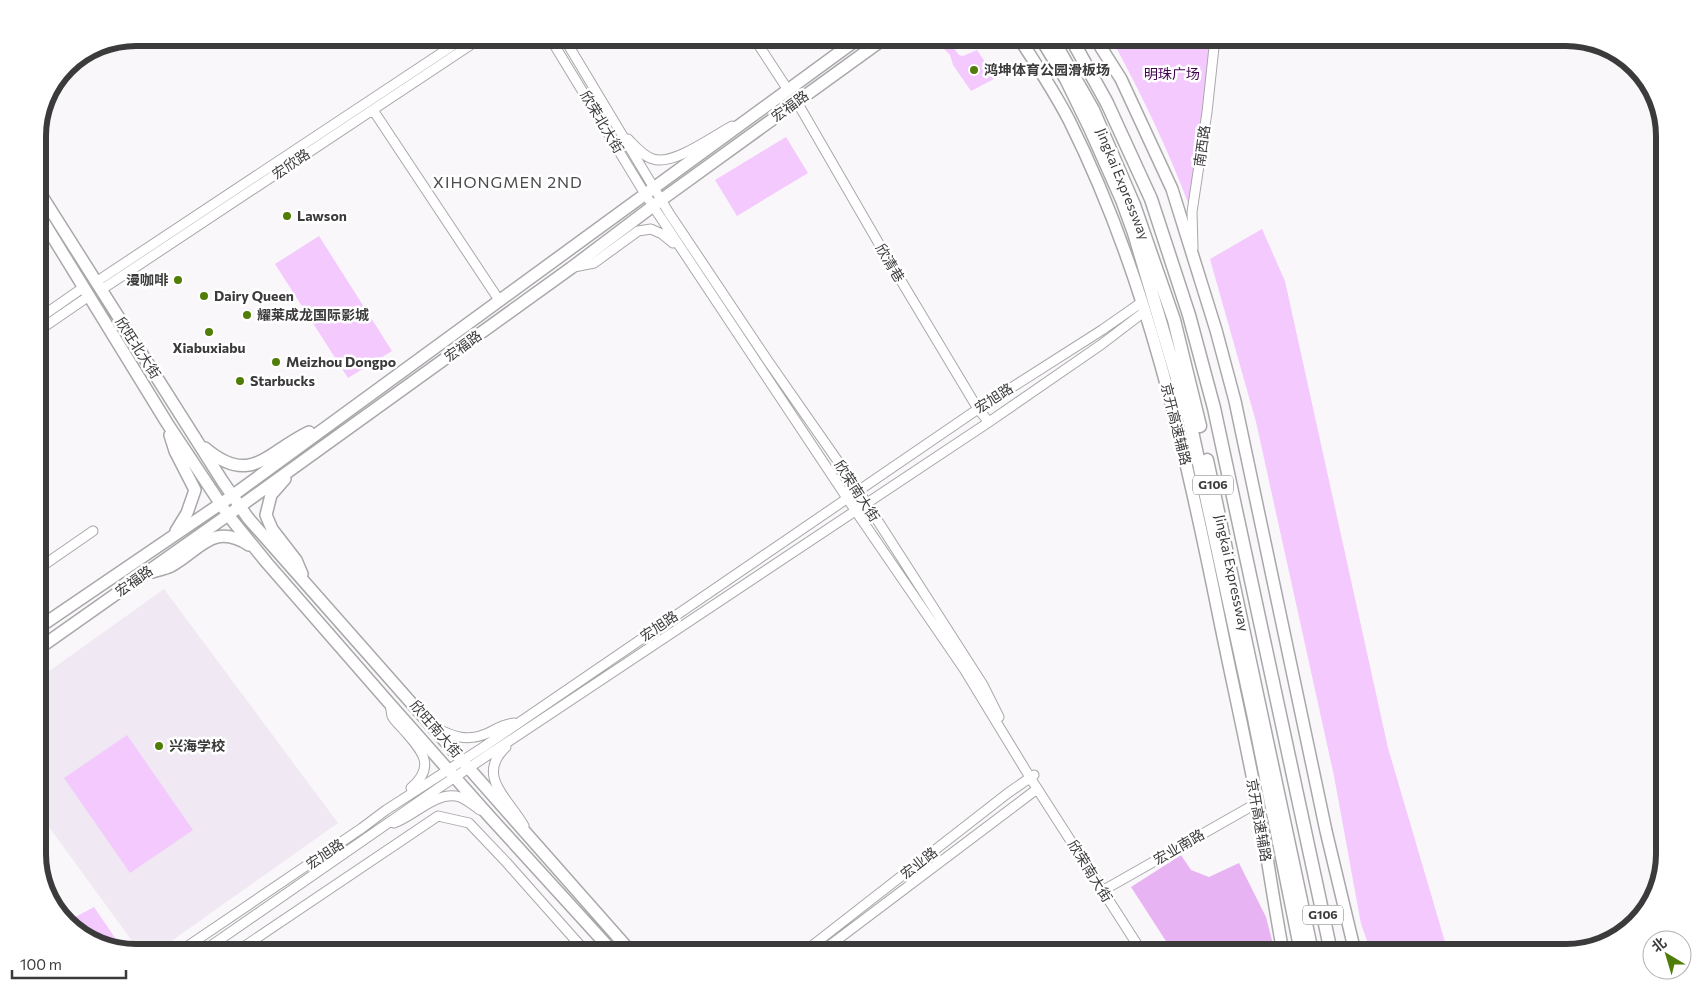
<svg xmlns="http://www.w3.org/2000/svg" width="1702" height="990" viewBox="0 0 1702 990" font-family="Commissioner,'Noto Sans SC',sans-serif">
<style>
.built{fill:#f0e8f2}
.green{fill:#f4c9fd}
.forest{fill:#e7b3f3}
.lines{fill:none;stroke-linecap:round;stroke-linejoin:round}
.minor-casing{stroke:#aaa7ab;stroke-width:11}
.major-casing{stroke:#aaa7ab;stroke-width:14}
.highway-casing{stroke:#aaa7ab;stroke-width:15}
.minor{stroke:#fff;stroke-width:9}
.major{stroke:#fff;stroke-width:11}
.highway{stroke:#fff;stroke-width:12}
.poi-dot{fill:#4f7d07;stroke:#fff;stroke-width:2}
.labels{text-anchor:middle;stroke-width:5;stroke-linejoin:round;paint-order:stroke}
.shield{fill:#fff;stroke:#767676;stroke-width:1}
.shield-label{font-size:12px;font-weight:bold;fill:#3c3b3c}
.poi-label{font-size:14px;font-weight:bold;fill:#3c3b3c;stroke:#fff;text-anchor:start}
.park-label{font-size:14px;fill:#440151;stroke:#fff}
.street-label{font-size:14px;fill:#3c3b3c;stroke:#fff}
.quarter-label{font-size:16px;letter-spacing:1px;fill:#4d4b4e;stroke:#fff}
.rim{fill:none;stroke:#3c3b3c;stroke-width:6}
</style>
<rect width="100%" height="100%" fill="#faf7fb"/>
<path class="built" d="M164,589L338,823L156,952H140L38,812V679Z"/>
<path class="green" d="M1111,38H1213L1190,208C1168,149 1141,93 1111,38Z
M944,40L950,43L959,55L963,56L977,50L994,75V79L971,91L953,65L950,55L942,47L941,43Z
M786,137L808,173L737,216L715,180Z
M1262,229L1285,281L1388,748L1448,952H1371L1361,924L1334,776L1256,422L1210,259Z
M319,236L392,351L348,378L275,264Z
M127,735L193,830L130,873L64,778Z
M94,907L122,948L121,949L87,939L68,921Z"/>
<path class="forest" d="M1181,855L1191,870L1209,877L1239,863L1266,917L1275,952H1173L1131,887Z"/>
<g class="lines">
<g class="minor-casing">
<path id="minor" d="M550,38L645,194L855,510L964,669L1031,779L1142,952
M564,38L669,213L768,361L858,490L983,685L999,717
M754,38L788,90
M797,102L882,249L978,409L989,422
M373,110L499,300
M628,139C635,146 643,156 653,159C673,166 713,136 732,126
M1193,248L1192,212L1207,112L1215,38
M574,267L594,263L638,231L651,229L662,234L673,243
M96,282L464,38
M101,290L481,38
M38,319L84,287
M38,331L89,296
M38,569L93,531
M390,704C391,708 391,712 392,716C394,720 399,725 402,728C420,749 438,765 411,788
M435,727C452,737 468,742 488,733C496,729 504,724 514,723
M506,747C475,776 509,799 524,826
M394,823C414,816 434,793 456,796C464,797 473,805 480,810
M1102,891L1257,803
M179,952L362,828L386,810L482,748L978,409L1102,330L1142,302
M202,952L440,787L989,422L1102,344L1144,312
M236,952L438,816L469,823L507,863L586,952
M804,952L1008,793L1034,775
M821,952L1037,789"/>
</g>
<g class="major-casing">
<path id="major" d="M1019,38C1036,64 1054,91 1069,120C1146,274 1184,444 1218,612C1233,687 1251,763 1264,839C1270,876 1276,915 1283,952
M1095,38L1121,79L1172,189L1216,330L1235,401L1326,831L1355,952
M38,190L223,482L248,518L631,952
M38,213L167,423L228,515L267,563L390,704L490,817L613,952
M170,435L175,451L195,490L187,513L176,531
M205,448C251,487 267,452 309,432
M285,479L271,495L266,515L272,529L296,560L302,574
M152,572C158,570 165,569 171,566C200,550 213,522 249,545
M38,628L232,496L859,38
M38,649L228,515L571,268L661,200L885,38"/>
</g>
<g class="highway-casing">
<path id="highway" d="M1041,38L1066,79L1090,128L1122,200L1134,233L1190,422L1253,713L1301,952
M1052,38L1093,110L1134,205L1174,320L1200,426
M1071,38L1107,103L1151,199L1189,315L1214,408L1331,952
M1207,460L1312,952"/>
</g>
<use href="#minor" class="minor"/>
<use href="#major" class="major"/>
<use href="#highway" class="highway"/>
</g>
<g class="poi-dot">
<circle cx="974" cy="70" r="5"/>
<circle cx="287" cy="216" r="5"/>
<circle cx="178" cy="280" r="5"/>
<circle cx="204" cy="296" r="5"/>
<circle cx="247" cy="315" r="5"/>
<circle cx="209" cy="332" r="5"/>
<circle cx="276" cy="362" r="5"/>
<circle cx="240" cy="381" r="5"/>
<circle cx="159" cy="746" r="5"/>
</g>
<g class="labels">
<g class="shield">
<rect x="1193" y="475.5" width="40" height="19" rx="4"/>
<rect x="1303" y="905.5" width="40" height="19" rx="4"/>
</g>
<g class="shield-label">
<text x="1213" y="489">G106</text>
<text x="1323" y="919">G106</text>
</g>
<g class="poi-label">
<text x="984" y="75">鸿坤体育公园滑板场</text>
<text x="297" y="221">Lawson</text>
<text x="168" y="285" text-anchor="end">漫咖啡</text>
<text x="214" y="301">Dairy Queen</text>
<text x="257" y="320">耀莱成龙国际影城</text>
<text x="209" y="353" text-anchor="middle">Xiabuxiabu</text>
<text x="286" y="367">Meizhou Dongpo</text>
<text x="250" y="386">Starbucks</text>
<text x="169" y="751">兴海学校</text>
</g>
<g class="park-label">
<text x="1172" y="79">明珠广场</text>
</g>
<g class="street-label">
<text transform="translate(790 106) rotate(-36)" y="5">宏福路</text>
<text transform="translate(602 122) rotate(59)" y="5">欣荣北大街</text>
<text transform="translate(1202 146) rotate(-82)" y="5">南西路</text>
<text transform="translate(291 164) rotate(-34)" y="5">宏欣路</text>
<text transform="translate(1123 184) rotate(68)" y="5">Jingkai Expressway</text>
<text transform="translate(890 263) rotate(59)" y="5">欣清巷</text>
<text transform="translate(463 346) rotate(-36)" y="5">宏福路</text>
<text transform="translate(138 348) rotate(57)" y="5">欣旺北大街</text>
<text transform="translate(994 398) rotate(-33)" y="5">宏旭路</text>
<text transform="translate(1176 424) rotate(76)" y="5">京开高速辅路</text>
<text transform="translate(857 491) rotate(57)" y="5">欣荣南大街</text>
<text transform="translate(1232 573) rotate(78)" y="5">Jingkai Expressway</text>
<text transform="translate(134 581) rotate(-35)" y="5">宏福路</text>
<text transform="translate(659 626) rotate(-34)" y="5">宏旭路</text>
<text transform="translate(436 729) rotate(49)" y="5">欣旺南大街</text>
<text transform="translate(1259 820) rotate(80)" y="5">京开高速辅路</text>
<text transform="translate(1179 847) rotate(-30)" y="5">宏业南路</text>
<text transform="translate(325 854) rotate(-34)" y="5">宏旭路</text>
<text transform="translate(919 863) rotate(-38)" y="5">宏业路</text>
<text transform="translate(1090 871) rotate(58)" y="5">欣荣南大街</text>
</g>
<g class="quarter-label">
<text x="508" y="188">XIHONGMEN 2ND</text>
</g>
</g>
<path d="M0 0H1702V990H0ZM136 46H1566A90 90 0 0 1 1656 136V854A90 90 0 0 1 1566 944H136A90 90 0 0 1 46 854V136A90 90 0 0 1 136 46Z" fill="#fff" fill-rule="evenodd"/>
<path class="rim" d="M136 46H1566A90 90 0 0 1 1656 136V854A90 90 0 0 1 1566 944H136A90 90 0 0 1 46 854V136A90 90 0 0 1 136 46Z"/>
<g transform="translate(1667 955) rotate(322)"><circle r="24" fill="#ffffff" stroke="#b1b1b1"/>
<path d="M0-4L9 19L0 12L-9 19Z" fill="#4f7d07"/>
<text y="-8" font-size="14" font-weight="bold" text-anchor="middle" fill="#3c3b3c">北</text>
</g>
<path d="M12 970v8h114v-8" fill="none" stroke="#3c3b3c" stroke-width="2.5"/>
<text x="20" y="970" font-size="15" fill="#3c3b3c" stroke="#ffffff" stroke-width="4" paint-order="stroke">100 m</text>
</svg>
